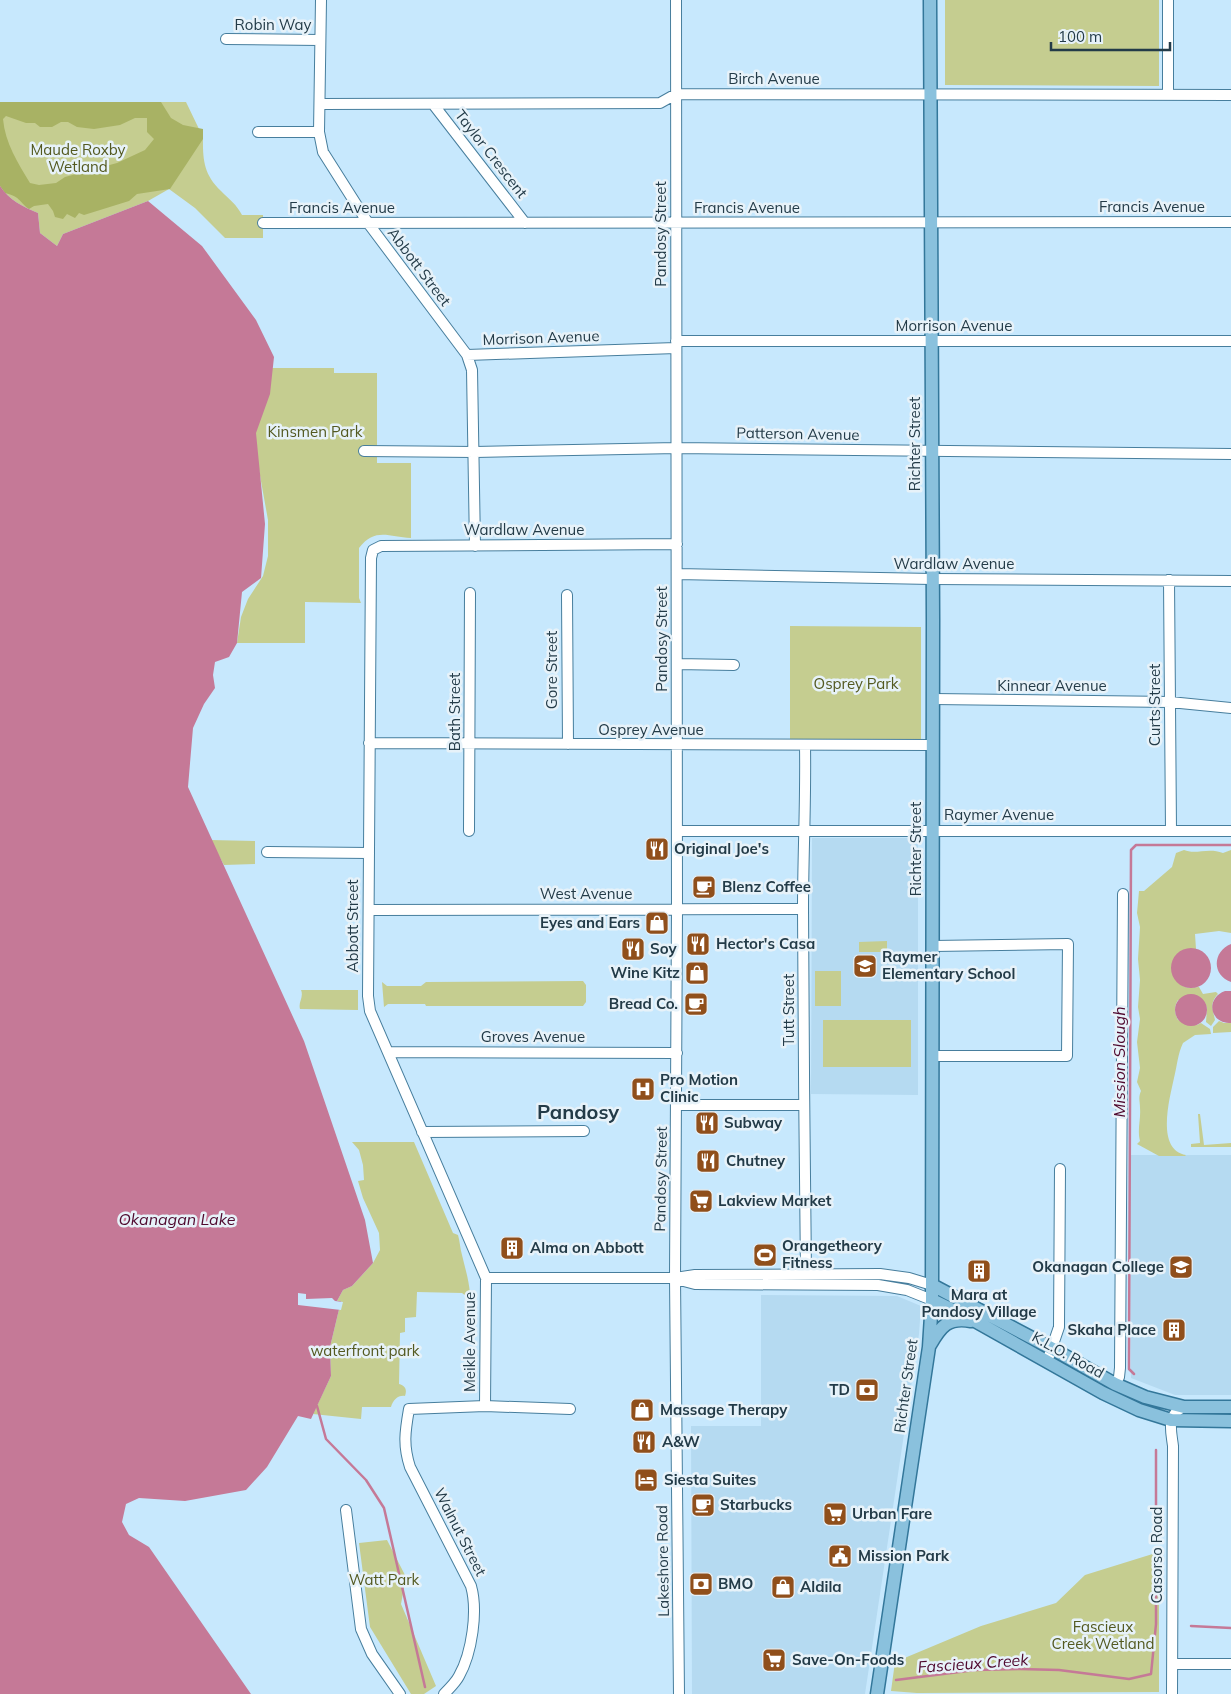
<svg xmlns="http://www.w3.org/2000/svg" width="1231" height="1694" viewBox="0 0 1231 1694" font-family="Mulish,sans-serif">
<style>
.built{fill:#b5daf1}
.green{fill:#c5cd90}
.forest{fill:#a8b264;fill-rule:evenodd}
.water{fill:#c57997}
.pier{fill:#c7e8fd}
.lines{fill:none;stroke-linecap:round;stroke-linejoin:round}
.stream{stroke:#c57997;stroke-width:2.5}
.minor-casing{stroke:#477e9d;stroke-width:12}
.major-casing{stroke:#33779a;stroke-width:15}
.minor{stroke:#fff;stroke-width:10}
.major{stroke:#8ac1dd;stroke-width:12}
.labels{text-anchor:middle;stroke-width:5;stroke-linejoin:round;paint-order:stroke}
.street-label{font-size:15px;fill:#233b48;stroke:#e7f2f9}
.park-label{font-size:15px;fill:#535920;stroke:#e7f2f9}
.poi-label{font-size:15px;font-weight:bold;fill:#233b48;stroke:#e7f2f9;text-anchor:start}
.water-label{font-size:16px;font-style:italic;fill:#4f092e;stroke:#e7f2f9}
.district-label{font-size:20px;font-weight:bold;fill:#233b48;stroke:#e7f2f9}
</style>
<rect width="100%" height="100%" fill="#c7e8fd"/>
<path class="built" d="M812,838H918V1095L811,1094Z
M1130,1155H1231V1395H1175L1131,1378Z
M761,1295L897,1296L921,1306L919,1334L865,1694H692L691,1426H761Z"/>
<path class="green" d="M945,0H1159V86L945,85Z
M0,102H186L199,129H203C203,155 201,172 221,191C229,199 237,205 242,215H263V238H225L195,208L169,189L148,201L63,234L57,246L40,233L38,213C22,206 10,201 0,186Z
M266,368H334V373H377V463H411V538C389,537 375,527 359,548V598L361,603L305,602V643H237L241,617L248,599L263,576L268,556V520L252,431Z
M790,626L921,627V741H790Z
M210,840L255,841V864L224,865Z
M1184,850C1196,855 1208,847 1223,853L1231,850V933L1219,931L1195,934L1196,949H1192L1183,986L1188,988L1199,987L1203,994L1216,992L1218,994C1209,1003 1213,1010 1215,1020L1211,1026L1206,1022L1207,1008L1205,1003L1178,1000C1174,1007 1174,1012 1178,1020L1197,1025L1201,1023L1210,1029L1211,1034L1195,1035L1183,1043C1178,1053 1177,1066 1174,1078C1170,1097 1155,1150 1186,1155L1185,1156H1159L1137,1144L1140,1141C1137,1129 1141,1120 1140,1108C1140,1101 1138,1098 1141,1091L1137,1082L1140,1068L1137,1042L1140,1019L1138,1007L1140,980L1138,959L1140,927L1137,913L1139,891H1144L1172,867L1176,853Z
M887,941V952H859V942Z
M815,971H841V1006H815Z
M583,981L586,985V1002L583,1006H426L425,1004H388L384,1007L382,982L387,986H421L426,982Z
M301,990H358V1010L300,1009C298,1002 304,997 301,990Z
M823,1020H911V1067H823Z
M1219,1021L1224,1023H1231V1032L1213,1033V1027Z
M1198,1114H1200L1204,1145L1231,1143V1147H1191V1144L1200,1143Z
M352,1142H414L453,1233L458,1235C460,1242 460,1248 462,1255C465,1268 469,1280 470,1294V1299L462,1293L417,1292L416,1317L405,1318V1332L400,1333L399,1384C406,1386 407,1390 405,1396C398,1395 393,1400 391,1407H362L361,1419L313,1414L331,1376L330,1347L341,1301H337L343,1290L352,1286L373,1263L380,1250L379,1233L363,1198L358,1181L364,1180L363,1165L359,1150Z
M387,1540L406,1577L401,1604L436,1686L424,1694H411L370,1627L359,1543Z
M1159,1552V1692L917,1693L891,1691L895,1662L981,1626L1056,1603L1085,1575Z"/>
<path class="forest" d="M0,102H161L171,118L183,125L203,129V139L170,189L137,194L129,201L84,215L79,213L75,218L67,214L63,219L55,217L53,211L48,204L34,206L29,209C17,200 21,197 5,193L0,186ZM6,116L26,123H35L40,127H52L61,122H68L77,127L94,129L120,125L135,118H147V132L154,139L145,150L117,163L65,177L56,183L39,185L30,183C18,163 5,143 3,119Z"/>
<path class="water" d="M0,186C10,201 22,206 38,213L40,233L57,246L63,234L148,201L202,246L256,320L274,357L270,394L256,433L265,524L261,578L242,592L237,643L229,657L215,662L213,675L215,688L204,704L193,728L188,787L304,1041L365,1220L373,1263L352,1286L343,1290L337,1301H341L330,1347L331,1376L311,1419L298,1416L267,1467L246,1490L185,1501L139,1498L126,1504L122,1522L129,1535L149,1547L251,1694H0Z
M1231,944V982C1211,975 1213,951 1231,944Z
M1171 968a20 20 0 1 1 40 0a20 20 0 1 1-40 0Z
M1225,991H1231V1023H1229C1209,1022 1206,998 1225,991Z
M1175 1010a16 16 0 1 1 32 0a16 16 0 1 1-32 0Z"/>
<path class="pier" d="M298,1293L306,1294V1299L332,1298L335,1301L343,1302L341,1310L298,1305Z"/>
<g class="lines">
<path class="stream" d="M1134,1374L1129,1369V1360L1131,850L1136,845H1231
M317,1406L326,1439L366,1480L384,1508L425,1687
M1156,1527V1450
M1191,1626L1231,1628
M896,1680L975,1670L1020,1669L1059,1670L1129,1679L1151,1674L1156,1624V1565"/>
<g class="minor-casing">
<path id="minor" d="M321,0L319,132L323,152L368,223L467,355L472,370L475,546
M676,0L677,909L675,1278L679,1694
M1168,0V94
M226,39L320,40
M320,104L660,103L676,94L1231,95
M433,104L525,223
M258,132H319
M263,223L1231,222
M676,341H1231
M467,355L676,348
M364,451L475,452L677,448L1231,454
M677,574L932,579L1231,581
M1169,580L1171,831
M567,595L568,744
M677,664L734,665
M933,699L1170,702L1231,708
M369,743L932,745
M805,746C806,800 803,854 803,909C803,1031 805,1152 806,1274
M469,831L470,593
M677,831H1231
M267,852L369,853
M369,910L803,909
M388,1052L677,1053
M932,1056H1067L1068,944L933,946
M677,1105H804
M422,1132L584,1131
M486,1278H675L695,1275L880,1274L909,1278L932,1285
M676,1279L695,1284L878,1285L907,1290L932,1300
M1049,1356L1059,1327L1060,1169
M1115,1384L1119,1377L1120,1368L1123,894
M485,1406L486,1278L370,1011L368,996L371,558L373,550L381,546L677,544
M346,1510L361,1629L372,1654L400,1694
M1173,1664H1231
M444,1694C449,1689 456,1682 459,1676C472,1653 478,1611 471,1586L410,1467C403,1445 405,1432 409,1409L485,1406L570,1409
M1172,1694L1173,1446C1171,1430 1166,1415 1184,1407"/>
</g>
<g class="major-casing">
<path id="major" d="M932,1285L1053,1349L1115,1384L1145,1397L1184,1407H1231
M932,1300L975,1321L1103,1393L1139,1410L1171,1420L1231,1421
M930,1345C941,1326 948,1317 971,1321
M877,1694L929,1347L932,1300L933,619L930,0"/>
</g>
<use href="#minor" class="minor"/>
<use href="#major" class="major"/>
</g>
<defs>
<g id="restaurant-square" transform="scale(1.25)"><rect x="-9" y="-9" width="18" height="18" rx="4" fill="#904f1b" stroke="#e7f2f9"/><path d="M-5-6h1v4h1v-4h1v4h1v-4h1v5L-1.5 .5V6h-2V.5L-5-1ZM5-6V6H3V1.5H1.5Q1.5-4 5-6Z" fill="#fff"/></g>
<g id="cafe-square" transform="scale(1.25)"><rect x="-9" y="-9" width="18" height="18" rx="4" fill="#904f1b" stroke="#e7f2f9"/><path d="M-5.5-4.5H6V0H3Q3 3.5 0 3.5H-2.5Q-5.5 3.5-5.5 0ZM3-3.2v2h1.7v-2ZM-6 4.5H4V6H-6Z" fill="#fff"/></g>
<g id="shop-square" transform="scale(1.25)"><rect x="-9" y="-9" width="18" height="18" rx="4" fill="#904f1b" stroke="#e7f2f9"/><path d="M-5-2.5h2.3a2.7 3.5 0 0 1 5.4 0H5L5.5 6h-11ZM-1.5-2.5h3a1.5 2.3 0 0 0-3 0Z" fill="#fff"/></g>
<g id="school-square" transform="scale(1.25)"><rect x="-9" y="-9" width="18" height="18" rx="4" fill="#904f1b" stroke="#e7f2f9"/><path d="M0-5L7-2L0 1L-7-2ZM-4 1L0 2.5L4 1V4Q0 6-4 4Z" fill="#fff"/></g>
<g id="hospital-square" transform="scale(1.25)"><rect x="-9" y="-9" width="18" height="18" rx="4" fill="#904f1b" stroke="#e7f2f9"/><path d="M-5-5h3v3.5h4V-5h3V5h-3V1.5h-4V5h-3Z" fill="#fff"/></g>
<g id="supermarket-square" transform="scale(1.25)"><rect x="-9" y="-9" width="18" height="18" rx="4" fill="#904f1b" stroke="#e7f2f9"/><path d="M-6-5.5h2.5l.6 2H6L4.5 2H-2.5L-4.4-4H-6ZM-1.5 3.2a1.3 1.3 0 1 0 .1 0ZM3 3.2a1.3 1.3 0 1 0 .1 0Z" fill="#fff"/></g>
<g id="building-square" transform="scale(1.25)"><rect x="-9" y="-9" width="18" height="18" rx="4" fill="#904f1b" stroke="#e7f2f9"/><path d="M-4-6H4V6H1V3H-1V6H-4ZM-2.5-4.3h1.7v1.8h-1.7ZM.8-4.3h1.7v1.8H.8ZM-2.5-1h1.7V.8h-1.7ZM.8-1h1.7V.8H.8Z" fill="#fff"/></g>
<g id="stadium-square" transform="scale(1.25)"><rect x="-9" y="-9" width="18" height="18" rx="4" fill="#904f1b" stroke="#e7f2f9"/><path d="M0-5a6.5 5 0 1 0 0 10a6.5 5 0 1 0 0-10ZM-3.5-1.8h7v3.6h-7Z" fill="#fff"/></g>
<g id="university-square" transform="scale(1.25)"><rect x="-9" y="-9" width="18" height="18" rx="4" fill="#904f1b" stroke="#e7f2f9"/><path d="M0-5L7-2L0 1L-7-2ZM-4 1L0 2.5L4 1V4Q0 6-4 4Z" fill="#fff"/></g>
<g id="bank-square" transform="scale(1.25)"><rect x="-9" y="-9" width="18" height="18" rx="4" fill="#904f1b" stroke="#e7f2f9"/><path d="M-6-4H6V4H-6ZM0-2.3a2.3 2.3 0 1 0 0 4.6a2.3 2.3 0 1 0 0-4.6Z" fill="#fff"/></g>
<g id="hotel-square" transform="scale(1.25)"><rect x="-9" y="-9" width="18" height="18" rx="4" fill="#904f1b" stroke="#e7f2f9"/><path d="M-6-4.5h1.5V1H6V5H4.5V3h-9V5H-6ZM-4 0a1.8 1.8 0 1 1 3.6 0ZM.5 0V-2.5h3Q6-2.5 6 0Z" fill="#fff"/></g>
<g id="civic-square" transform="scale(1.25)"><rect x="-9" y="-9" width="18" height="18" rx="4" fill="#904f1b" stroke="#e7f2f9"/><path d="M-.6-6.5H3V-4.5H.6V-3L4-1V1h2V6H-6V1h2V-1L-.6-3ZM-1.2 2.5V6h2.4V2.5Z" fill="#fff"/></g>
</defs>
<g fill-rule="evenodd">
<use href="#restaurant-square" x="657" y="849"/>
<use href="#cafe-square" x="704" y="887"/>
<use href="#shop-square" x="657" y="923"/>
<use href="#restaurant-square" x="698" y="944"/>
<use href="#restaurant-square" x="633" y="949"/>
<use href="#school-square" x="865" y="966"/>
<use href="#shop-square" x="697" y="973"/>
<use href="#cafe-square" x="696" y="1004"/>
<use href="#hospital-square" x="643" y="1089"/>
<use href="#restaurant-square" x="707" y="1123"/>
<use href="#restaurant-square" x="708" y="1161"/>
<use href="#supermarket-square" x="701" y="1201"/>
<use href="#building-square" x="512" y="1248"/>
<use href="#stadium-square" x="765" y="1255"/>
<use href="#university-square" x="1181" y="1267"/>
<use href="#building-square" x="979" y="1271"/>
<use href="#building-square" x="1174" y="1330"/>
<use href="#bank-square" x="867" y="1390"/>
<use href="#shop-square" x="642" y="1410"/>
<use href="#restaurant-square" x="644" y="1442"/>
<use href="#hotel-square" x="646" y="1480"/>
<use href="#cafe-square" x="703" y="1505"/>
<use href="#supermarket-square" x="835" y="1514"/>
<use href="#civic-square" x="840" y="1556"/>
<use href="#bank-square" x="701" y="1584"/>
<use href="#shop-square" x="783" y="1587"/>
<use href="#supermarket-square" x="774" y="1660"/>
</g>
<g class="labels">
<g class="street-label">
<text x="273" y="30">Robin Way</text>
<text x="774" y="84">Birch Avenue</text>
<text transform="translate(491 154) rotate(52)" y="5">Taylor Crescent</text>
<text x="1152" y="212">Francis Avenue</text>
<text x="342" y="213">Francis Avenue</text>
<text x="747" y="213">Francis Avenue</text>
<text transform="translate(661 234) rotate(-90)" y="5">Pandosy Street</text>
<text transform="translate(419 267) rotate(53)" y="5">Abbott Street</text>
<text x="954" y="331">Morrison Avenue</text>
<text transform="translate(541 338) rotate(-2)" y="5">Morrison Avenue</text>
<text transform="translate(798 434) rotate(1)" y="5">Patterson Avenue</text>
<text transform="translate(915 444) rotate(-90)" y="5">Richter Street</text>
<text x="524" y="535">Wardlaw Avenue</text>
<text x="954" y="569">Wardlaw Avenue</text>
<text transform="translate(662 639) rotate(-90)" y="5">Pandosy Street</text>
<text transform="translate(552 670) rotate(-90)" y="5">Gore Street</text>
<text x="1052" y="691">Kinnear Avenue</text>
<text transform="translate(1155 705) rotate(-90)" y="5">Curts Street</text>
<text transform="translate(455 712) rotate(-90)" y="5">Bath Street</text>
<text x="651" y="735">Osprey Avenue</text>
<text x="999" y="820">Raymer Avenue</text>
<text transform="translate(916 849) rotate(-90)" y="5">Richter Street</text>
<text x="586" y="899">West Avenue</text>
<text transform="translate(353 926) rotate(-90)" y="5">Abbott Street</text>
<text transform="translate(789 1010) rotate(-90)" y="5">Tutt Street</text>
<text x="533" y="1042">Groves Avenue</text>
<text transform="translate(661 1179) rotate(-89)" y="5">Pandosy Street</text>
<text transform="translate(470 1342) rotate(-90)" y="5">Meikle Avenue</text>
<text transform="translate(1068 1355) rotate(29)" y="5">K.L.O. Road</text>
<text transform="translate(906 1386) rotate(-82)" y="5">Richter Street</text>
<text transform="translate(460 1532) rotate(63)" y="5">Walnut Street</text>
<text transform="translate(1157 1555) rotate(-90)" y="5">Casorso Road</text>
<text transform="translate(663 1561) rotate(-91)" y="5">Lakeshore Road</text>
</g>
<g class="park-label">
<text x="78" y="155">Maude Roxby<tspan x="78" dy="17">Wetland</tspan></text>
<text x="315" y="437">Kinsmen Park</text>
<text x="856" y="689">Osprey Park</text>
<text x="365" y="1356">waterfront park</text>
<text x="384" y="1585">Watt Park</text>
<text x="1103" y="1632">Fascieux<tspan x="1103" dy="17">Creek Wetland</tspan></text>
</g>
<g class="poi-label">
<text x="674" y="854">Original Joe's</text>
<text x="722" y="892">Blenz Coffee</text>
<text x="640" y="928" text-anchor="end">Eyes and Ears</text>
<text x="716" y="949">Hector's Casa</text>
<text x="650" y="954">Soy</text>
<text x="882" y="962">Raymer<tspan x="882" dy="17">Elementary School</tspan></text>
<text x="680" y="978" text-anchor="end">Wine Kitz</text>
<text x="678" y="1009" text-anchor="end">Bread Co.</text>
<text x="660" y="1085">Pro Motion<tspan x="660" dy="17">Clinic</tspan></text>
<text x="724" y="1128">Subway</text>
<text x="726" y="1166">Chutney</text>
<text x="718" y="1206">Lakview Market</text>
<text x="782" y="1251">Orangetheory<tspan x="782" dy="17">Fitness</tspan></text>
<text x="530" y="1253">Alma on Abbott</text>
<text x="1164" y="1272" text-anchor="end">Okanagan College</text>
<text x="979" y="1300" text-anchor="middle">Mara at<tspan x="979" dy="17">Pandosy Village</tspan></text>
<text x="1156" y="1335" text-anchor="end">Skaha Place</text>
<text x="850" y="1395" text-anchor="end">TD</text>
<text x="660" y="1415">Massage Therapy</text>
<text x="662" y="1447">A&amp;W</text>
<text x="664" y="1485">Siesta Suites</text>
<text x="720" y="1510">Starbucks</text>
<text x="852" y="1519">Urban Fare</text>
<text x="858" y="1561">Mission Park</text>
<text x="718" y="1589">BMO</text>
<text x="800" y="1592">Aldila</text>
<text x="792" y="1665">Save-On-Foods</text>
</g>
<g class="water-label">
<text transform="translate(1119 1062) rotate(-90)" y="6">Mission Slough</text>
<text x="177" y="1225">Okanagan Lake</text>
<text transform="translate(973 1663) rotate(-4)" y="6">Fascieux Creek</text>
</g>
<g class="district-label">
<text x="578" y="1119">Pandosy</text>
</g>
</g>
<path d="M1051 42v8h119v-8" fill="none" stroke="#233b48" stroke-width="2.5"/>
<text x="1058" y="42" font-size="15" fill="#233b48" stroke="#e7f2f9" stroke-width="4" paint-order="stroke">100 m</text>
</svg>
